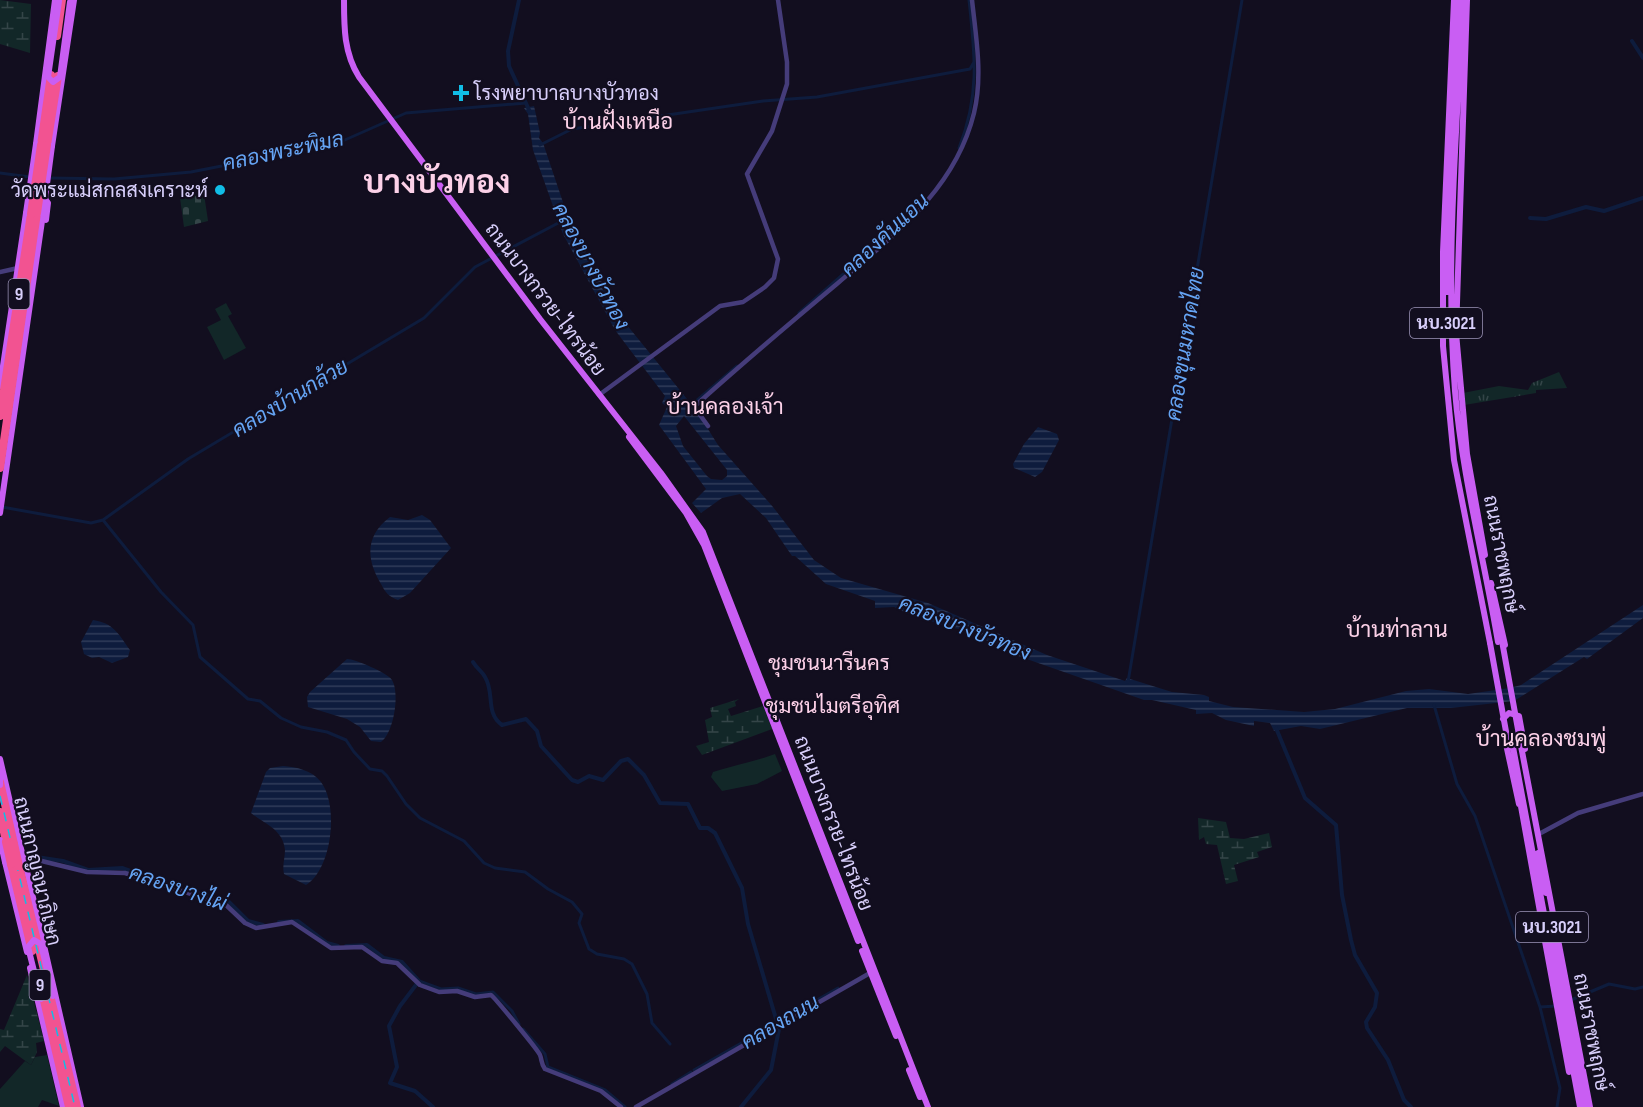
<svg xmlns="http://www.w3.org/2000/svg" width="1643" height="1107" viewBox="0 0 1643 1107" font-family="'Sofia Sans Condensed',Sarabun,sans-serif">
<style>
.grass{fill:#122728}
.wetland{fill:url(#wetland-marsh)}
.cemetery{fill:url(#cemetery-stones)}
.park{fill:url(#park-tufts)}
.water{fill:url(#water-rules);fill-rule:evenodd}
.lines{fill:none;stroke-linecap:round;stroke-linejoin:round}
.canal{stroke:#0e1c3d;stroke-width:3}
.river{stroke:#0e1c3d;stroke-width:4}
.minor{stroke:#453c7a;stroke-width:4.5}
.major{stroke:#c95ef3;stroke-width:6}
.highway{stroke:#f25391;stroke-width:8}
.rail{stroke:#11bde6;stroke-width:1.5;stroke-dasharray:9 8;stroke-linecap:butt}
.major-bridge{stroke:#c95ef3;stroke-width:6}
.highway-bridge{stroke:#f25391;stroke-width:8}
.poi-dot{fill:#11bde6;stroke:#120e1f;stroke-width:2}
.labels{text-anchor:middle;stroke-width:4.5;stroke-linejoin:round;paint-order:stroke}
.shield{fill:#120e1f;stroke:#9d95b9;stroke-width:1.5}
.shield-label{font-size:18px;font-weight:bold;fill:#d8cffb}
.poi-label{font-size:20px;fill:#d8cffb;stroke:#120e1f;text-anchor:start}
.street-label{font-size:20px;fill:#d8cffb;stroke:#120e1f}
.water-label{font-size:21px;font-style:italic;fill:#65a4f4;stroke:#120e1f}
.neighbourhood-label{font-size:21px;fill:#fcd1e8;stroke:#120e1f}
.quarter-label{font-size:22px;fill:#fcd1e8;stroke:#120e1f}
.town-label{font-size:32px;font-weight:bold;fill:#fcd1e8;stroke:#120e1f}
</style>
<defs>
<pattern id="wetland-marsh" width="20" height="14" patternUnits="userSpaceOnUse" patternTransform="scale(1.5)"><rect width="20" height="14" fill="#122728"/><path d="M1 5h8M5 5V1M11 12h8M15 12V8" fill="none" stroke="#344548"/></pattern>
<pattern id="cemetery-stones" width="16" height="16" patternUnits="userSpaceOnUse" patternTransform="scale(1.5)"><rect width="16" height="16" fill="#122728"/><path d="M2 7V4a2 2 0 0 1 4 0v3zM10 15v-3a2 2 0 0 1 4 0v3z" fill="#344548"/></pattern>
<pattern id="park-tufts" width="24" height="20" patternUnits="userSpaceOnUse" patternTransform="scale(1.5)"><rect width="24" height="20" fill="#122728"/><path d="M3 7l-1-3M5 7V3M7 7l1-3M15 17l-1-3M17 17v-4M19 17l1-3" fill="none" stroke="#344548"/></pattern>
<pattern id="water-rules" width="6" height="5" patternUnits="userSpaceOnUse" patternTransform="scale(1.5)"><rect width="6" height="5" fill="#0e1c3d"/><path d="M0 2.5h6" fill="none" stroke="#303c5a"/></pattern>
</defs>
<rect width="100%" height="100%" fill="#120e1f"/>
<path class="grass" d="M226,303L232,314L228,316L246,348L224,360L207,327L221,320L215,309Z
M775,754L782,771L757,784L722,791L711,777L713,772C734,765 754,762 775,754Z
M47,1055L59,1106L42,1100L38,1107H0V1089L25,1061L31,1065L35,1057Z"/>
<path class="wetland" d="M0,0L31,4L30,53L0,44Z
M739,699L735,702L736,706L728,709L731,716L763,706L772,729L702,755L696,746L709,742L705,720L712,717L710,708Z
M1198,818L1226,822L1230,838L1244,839L1269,833L1272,847L1257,852L1259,857L1234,865L1238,881L1226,884L1217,845L1206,844L1204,837L1199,840Z
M27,975L44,1041L36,1043L37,1052L31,1065L5,1046L0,1052V1029L4,1030Z"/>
<path class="cemetery" d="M204,194L208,221L184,227L180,198Z"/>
<path class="park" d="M1559,372L1567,388L1536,390V393L1464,405L1463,393L1499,386L1528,390L1532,383Z"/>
<path class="water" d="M534,106L540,133L539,138L543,143L570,223L622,319L696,410L718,445L773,507L814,560L841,578L928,603L1047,655L1125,681L1127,678L1172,692L1204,695L1209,697V701L1233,707L1304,712L1335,709L1406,691L1429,689L1468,694L1510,688L1521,685L1643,605V618L1587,659L1584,657L1514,701L1451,708H1407L1320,729L1301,726L1274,731L1270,723L1254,721V726L1226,720L1212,713L1196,714V710L1152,700H1144L1015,655L1007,649L991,644L976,632L947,627L920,617L917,618L894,607L875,608V601L826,584L795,556H792L766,518L740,494L722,498L701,513L692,503L706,489L659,425L667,407L662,403L665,396L615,330L563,234L533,150L528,114L524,108ZM684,416L727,470V476L722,480L711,479L707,476L683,446L676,426Z
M1038,427L1057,434L1059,440L1042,472L1035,477L1014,468L1013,464L1024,444Z
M422,515L430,520L451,548L410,593L398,600C389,597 385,592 381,584C366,559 365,536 390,517L408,520Z
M93,620C113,623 118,633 130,650L128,657L112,663L99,657L92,658L84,654L81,642Z
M347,659C355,659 388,673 392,680C400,693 394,733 381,742L371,741L360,727L347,719L308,707L307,697L310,692Z
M283,766C296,767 312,770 321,782C339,806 332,869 306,885L284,874C282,866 285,858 285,850C283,829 264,824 251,813L266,772L270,768Z"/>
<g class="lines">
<path class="canal" d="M540,145L572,129L763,101L817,97L970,69L974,62
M959,148C980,95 975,55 969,0
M0,173L30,177
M49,178L114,179L191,172L338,143L406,113L526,103
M799,313L907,218
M688,408L737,366
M2,507L91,523L103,520L188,459L424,318L475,267L562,221
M103,520L161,592L193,625L200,657L248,699L260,701L281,718L301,727L327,732L346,740L354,752L370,769L382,771L387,776L406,804L420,818L464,841L484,863L495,868L525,872L548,889L572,902L582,914L579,923L589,949L597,954L624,959L632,964L647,994L652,1023L670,1044
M1128,682L1242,0
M1434,705L1457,784L1475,816L1540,1007L1560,1088L1557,1107
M419,981L441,989L458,988L476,994L493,992L512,1011L519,1024
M1571,1000L1609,984L1635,989L1643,987
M1540,1007L1556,1006
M523,1029L545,1054L548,1067L605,1090L625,1107
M694,1070L838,988
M672,1084L691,1072"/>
<path class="river" d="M519,0L508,51L509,66L530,112
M1632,41L1643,58
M1530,218L1546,219L1586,207L1604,211L1643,198
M473,662C477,669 482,671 485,677C495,693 485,713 502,725L526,719L537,731L541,746L572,780L578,782L589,776L603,780L621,761L628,759L644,775L660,803L688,804L700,828H708L715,833L742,888L748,924L779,1029L771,1070L741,1107
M1276,728L1305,798L1336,825L1342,895L1351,940L1355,955L1377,993L1375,1007L1366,1022L1367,1028L1388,1060L1404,1100L1411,1107
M23,855L63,861L88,870L122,868L178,888
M197,893L229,902L248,921L263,925
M279,922L298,921L327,943L338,946
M346,946L367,945L384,958L402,962L419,981L400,1006L389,1026L397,1067L390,1083L415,1091L433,1107"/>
<path class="minor" d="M0,272L18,268
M599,395L720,306L743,302L765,287L774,278L778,259L747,174L772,131L787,84V62L778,0
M708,426L695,408L696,405C743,363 790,323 838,283C895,234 955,190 974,113C983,76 976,37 972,0
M1539,834L1578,813L1643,794
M21,856L87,872L125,873L226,905L245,923L256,928L292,922L331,948L362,947L382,961L397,963L420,985L439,992L457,991L475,997L491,995C495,998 538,1050 540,1055C542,1060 541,1064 545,1069L601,1091L621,1107
M636,1107L870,973"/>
<path class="major" d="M344,0C344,28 344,53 359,77L540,319L661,473L703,532L928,1107
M1454,0L1443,252V346L1454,460L1490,643
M1463,0C1457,130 1445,262 1455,391C1462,476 1484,558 1498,642
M1467,0L1456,333L1467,454L1485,555
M36,144L55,0
M52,146L74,0
M43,196L48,203L46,220
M1447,292L1458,0
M0,386L26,213
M629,437L686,513L704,545L858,941
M0,513L43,214
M1491,583L1505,645
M1503,719L1509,713L1519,716L1525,749
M1506,744L1519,804
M1521,746L1590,1107
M1513,747L1580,1107
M0,759L20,845
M1520,801L1540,912
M1538,853L1546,893
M5,862L27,952
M26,867L81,1107
M1542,925L1569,1072
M1554,942L1585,1107
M862,951L896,1036
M30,968L63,1107
M909,1070L920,1097"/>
<path class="highway" d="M57,36L62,0
M41,145L51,75
M47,145L58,76
M0,416L31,214
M0,468L37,213
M0,782L14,844
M0,812L6,842
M11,864L32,951
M19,866L77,1107
M42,992L69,1107"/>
<path class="rail" d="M0,796L75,1107"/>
<path class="major-bridge" d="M59,1L48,77L53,82L60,77L70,2
M26,213L36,144
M43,214L52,146
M1502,641L1521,746
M1490,643L1509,748
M0,771V785
M0,840L5,862
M20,845L26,867
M41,999L28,947L34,940L41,944L53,996"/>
<path class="highway-bridge" d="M37,213L47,145
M31,214L41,145
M6,842L11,864
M14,844L19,866"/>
</g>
<g class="poi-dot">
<path d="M458 84h6v6h6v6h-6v6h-6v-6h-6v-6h6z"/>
<circle cx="220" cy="190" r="6"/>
</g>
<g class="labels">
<g class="shield">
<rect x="8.5" y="279" width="21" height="30" rx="4.5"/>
<rect x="1410" y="308" width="72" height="30" rx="4.5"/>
<rect x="1516" y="912" width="72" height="30" rx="4.5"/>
<rect x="29.5" y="970" width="21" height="30" rx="4.5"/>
</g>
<g class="shield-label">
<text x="19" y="300">9</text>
<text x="1446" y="329">นบ.3021</text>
<text x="1552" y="933">นบ.3021</text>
<text x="40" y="991">9</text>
</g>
<g class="poi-label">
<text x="474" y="100">โรงพยาบาลบางบัวทอง</text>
<text x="208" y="197" text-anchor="end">วัดพระแม่สกลสงเคราะห์</text>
</g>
<g class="street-label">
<text transform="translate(546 299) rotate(53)" y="7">ถนนบางกรวย-ไทรน้อย</text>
<text transform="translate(1502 554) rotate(79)" y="7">ถนนราชพฤกษ์</text>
<text transform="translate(834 823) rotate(69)" y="7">ถนนบางกรวย-ไทรน้อย</text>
<text transform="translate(38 871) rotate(77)" y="7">ถนนกาญจนาภิเษก</text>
<text transform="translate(1592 1032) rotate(79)" y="7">ถนนราชพฤกษ์</text>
</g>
<g class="water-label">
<text transform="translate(283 151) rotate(-12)" y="7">คลองพระพิมล</text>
<text transform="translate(885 235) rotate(-43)" y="7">คลองคันแอน</text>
<text transform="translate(591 266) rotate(62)" y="7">คลองบางบัวทอง</text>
<text transform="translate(1185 344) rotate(-81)" y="7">คลองขุนมหาดไทย</text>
<text transform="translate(290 398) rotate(-31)" y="7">คลองบ้านกล้วย</text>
<text transform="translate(965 628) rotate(22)" y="7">คลองบางบัวทอง</text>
<text transform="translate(178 888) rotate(19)" y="7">คลองบางไผ่</text>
<text transform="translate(780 1022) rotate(-30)" y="7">คลองถนน</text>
</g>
<g class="neighbourhood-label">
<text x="829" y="670">ชุมชนนารีนคร</text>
<text x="833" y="713">ชุมชนไมตรีอุทิศ</text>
</g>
<g class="quarter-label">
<text x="618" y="129">บ้านฝั่งเหนือ</text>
<text x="725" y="414">บ้านคลองเจ้า</text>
<text x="1397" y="637">บ้านท่าลาน</text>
<text x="1541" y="746">บ้านคลองชมพู่</text>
</g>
<g class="town-label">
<text x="437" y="193">บางบัวทอง</text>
</g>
</g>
</svg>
